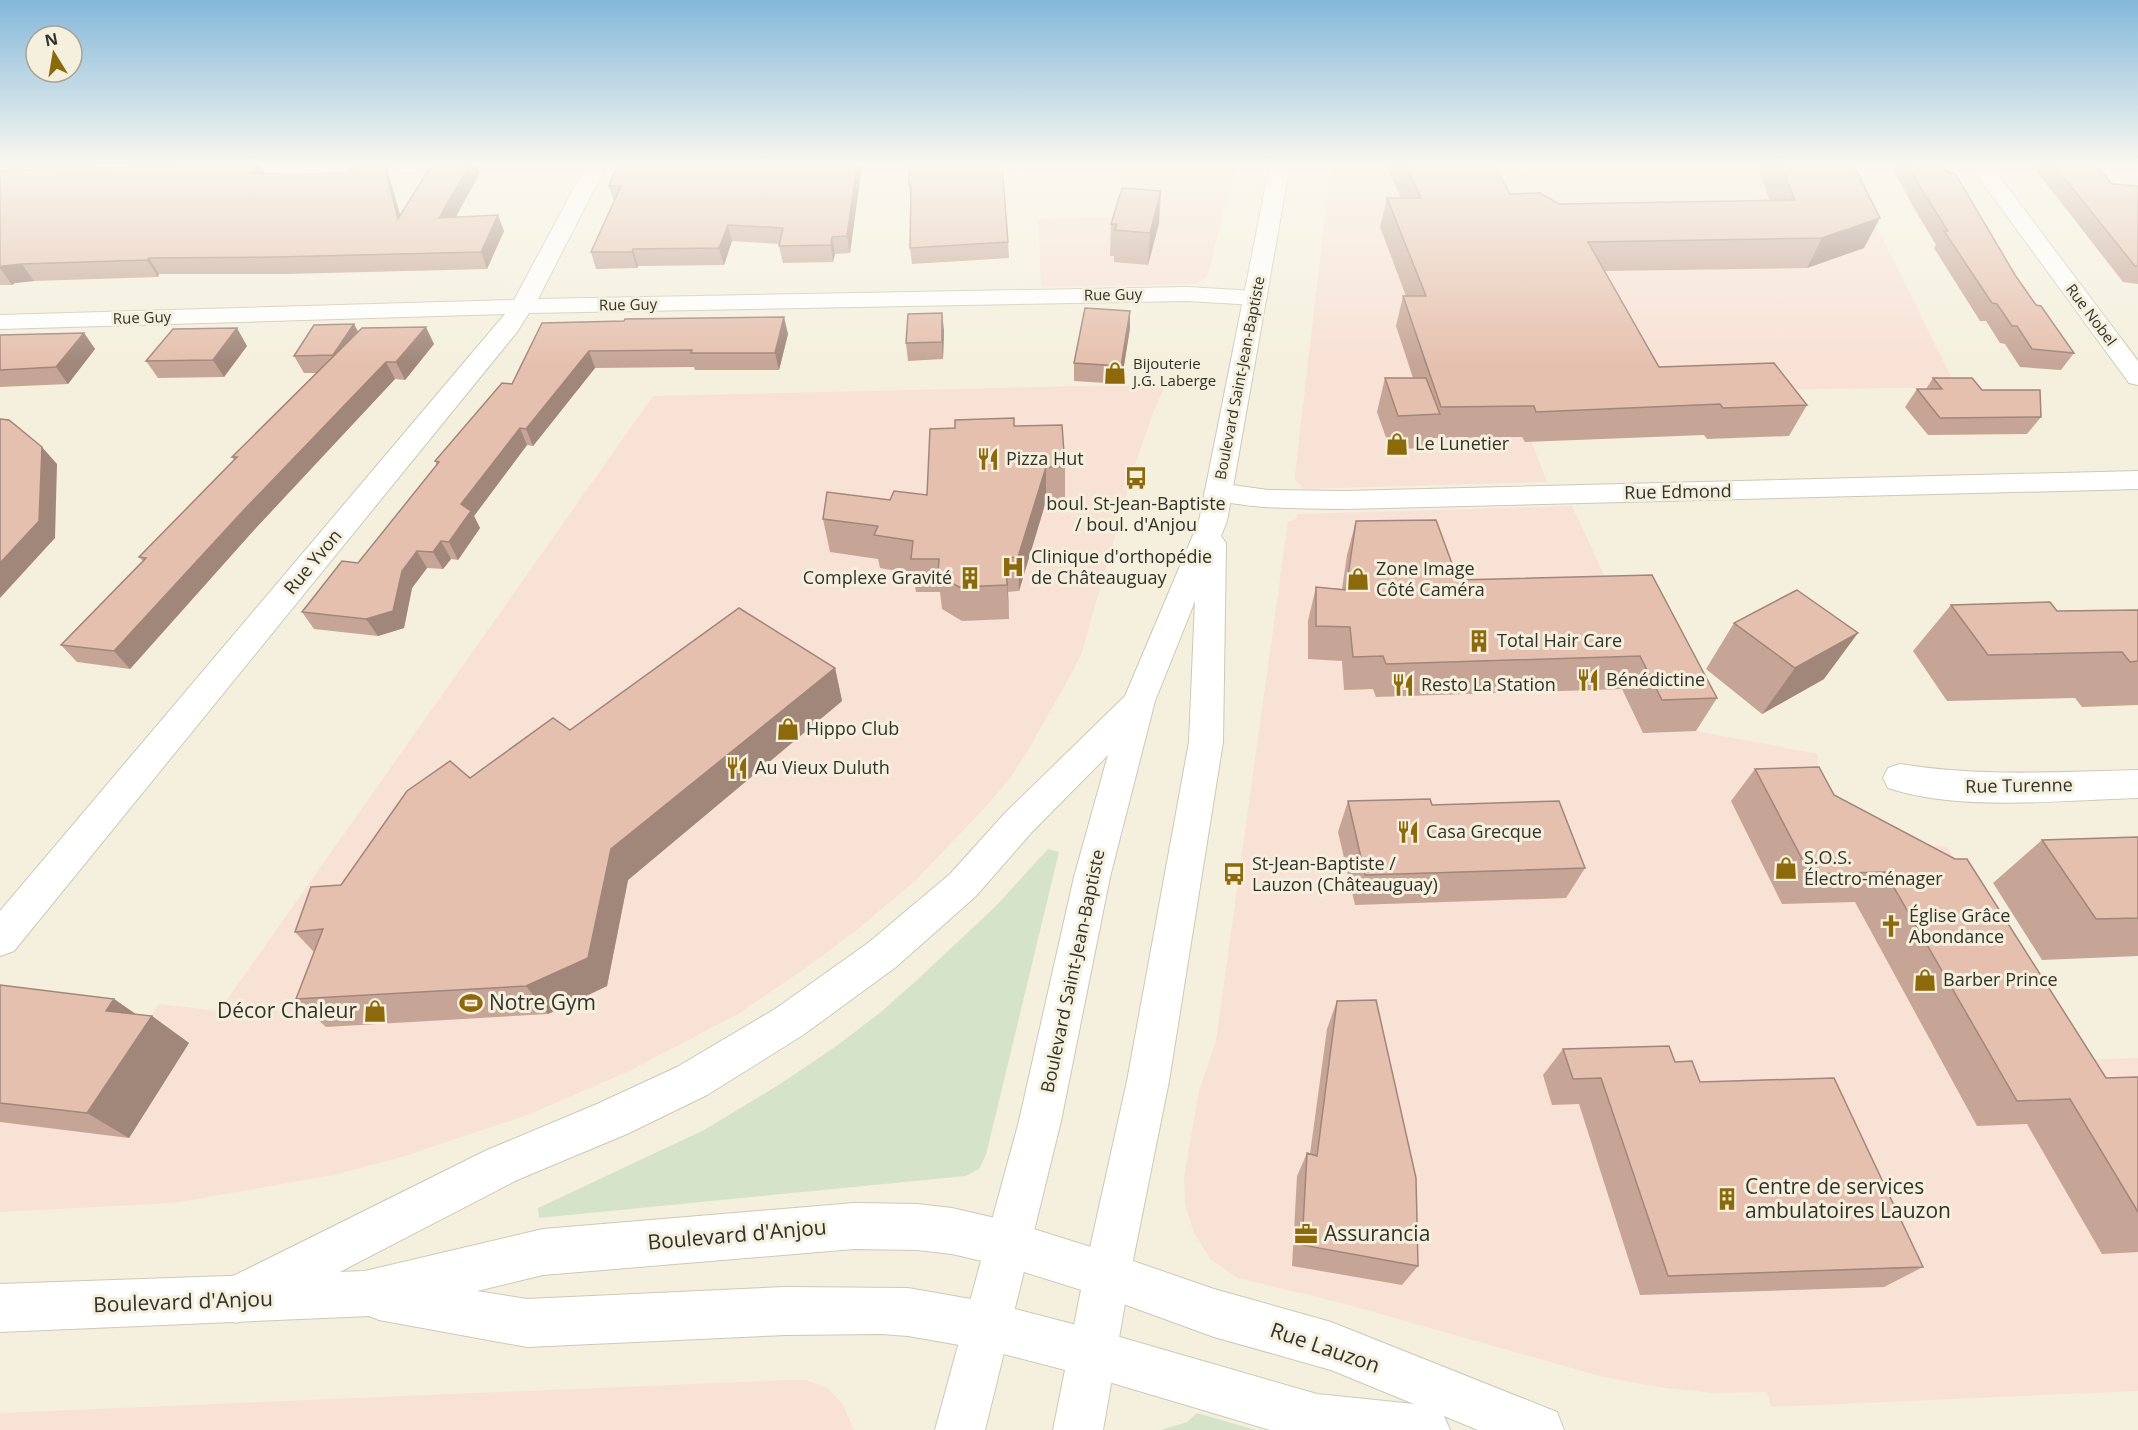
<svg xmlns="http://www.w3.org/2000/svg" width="2138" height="1430" viewBox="0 0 2138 1430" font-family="'Open Sans',sans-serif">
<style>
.commercial{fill:#f8e1d5}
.green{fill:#d5e4c9}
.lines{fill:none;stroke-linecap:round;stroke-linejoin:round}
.minor-casing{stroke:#cdc9b6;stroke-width:2}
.highway-casing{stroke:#cdc9b6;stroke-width:2}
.minor{fill:#fff;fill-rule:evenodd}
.highway{fill:#fff;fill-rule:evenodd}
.wall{fill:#c6a596}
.shaded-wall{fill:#a1867a}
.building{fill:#e6c0ae;stroke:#a1867a;stroke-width:1.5}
.labels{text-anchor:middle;stroke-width:6;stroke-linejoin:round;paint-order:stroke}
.far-street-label{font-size:15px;fill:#33322a;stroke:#f5f0dd}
.far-poi-label{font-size:15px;fill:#33322a;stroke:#f5f0dd;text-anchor:start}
.poi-label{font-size:18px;fill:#33322a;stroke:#f5f0dd;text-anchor:start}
.street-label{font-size:18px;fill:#33322a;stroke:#f5f0dd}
.near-poi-label{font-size:21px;fill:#33322a;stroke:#f5f0dd;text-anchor:start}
.near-street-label{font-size:21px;fill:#33322a;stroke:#f5f0dd}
</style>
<rect width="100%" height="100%" fill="#f5f0dd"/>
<path class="commercial" d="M1120,164H1236L1207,277L1195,284L1041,287L1038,219L1126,217Z
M1331,164H1846L1956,387L1513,394L1547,482L1302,489L1301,484L1296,482L1295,475Z
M1166,384L1154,410L1136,462L1082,652L1075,667L1027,752L1010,778L990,802L915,881L858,929L810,965L738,1014L629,1071L530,1114L405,1156L338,1174L175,1203L0,1212V1009L144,1025L159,1004L219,1011L653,396Z
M1572,506L1620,609L1696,731L1818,754V767L1838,798L1926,845L1947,847L2080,1060L2138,1058V1391L1771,1407L1767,1392L1714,1393L1665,1388L1603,1377L1342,1303L1238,1278L1211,1260L1194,1233L1185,1205L1184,1177L1199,1091L1216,1041L1288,522L1296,519L1297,514Z
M787,1380H806L827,1388L842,1403L854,1430H0V1413Z"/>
<path class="green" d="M1048,849L1059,852L986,1155L979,1169L966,1176L539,1218L538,1208L704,1130L777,1086L835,1047L881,1012L918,979L995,907Z
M1197,1413L1256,1430H1161L1187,1422Z"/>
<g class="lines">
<g class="minor-casing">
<path id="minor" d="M522,164L519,168L512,170L218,177L211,175L208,171L211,167L241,164Z
M587,164H607L538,299L1187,287L1255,291L1263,293L1267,298L1263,303L1255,305L1187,301L529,313L517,332L14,951L0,956V911L505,314L0,329V315L514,300Z
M1969,164H1990L2138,361V385L2129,383Z
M2138,471V489L1345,509C1299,508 1253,510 1208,498L1204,492L1208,486L1218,483L1268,490L1345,491Z
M1900,764C1979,777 2058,772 2138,770V798C2061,800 1961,812 1888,788L1883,778L1888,768Z
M854,1203L917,1204L952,1208L1008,1221L1107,1252L1214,1289L1331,1322L1557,1412L1564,1430H1478L1444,1416L1450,1430H1270L1092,1377L988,1350L908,1336L881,1334L785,1335L527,1347L379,1320L369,1316L0,1332V1284L365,1271L543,1229ZM854,1249L917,1250L952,1254L1008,1267L1107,1298L1214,1337L1331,1370L1414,1404L1317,1394L1092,1329L988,1302L908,1288L785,1287L527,1299L477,1291L543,1275Z"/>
</g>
<g class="highway-casing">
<path id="highway" d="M1270,164H1290L1227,521L1221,536L1226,543L1223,742L1169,1081L1130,1275L1103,1430H1053L1084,1275L1127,1081L1189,742L1195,601L1155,701L1110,877L1061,1121L985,1430H935L1019,1121L1074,877L1108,755L1031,833L976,896L896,967L803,1035L707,1095L627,1134L517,1180L253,1317L236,1323L219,1317L213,1300L219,1283L487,1150L597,1104L677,1067L775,1009L868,943L950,874L1005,813L1125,696L1199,521Z"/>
</g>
<use href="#minor" class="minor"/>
<use href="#highway" class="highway"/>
</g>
<path class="wall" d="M0,164H196L0,171Z
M227,164H259L265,174L349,173L355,164H384L389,176L400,215L470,164H477L480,173L456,217L504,231L487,269L285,274H159L158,277L34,281L15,283L12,285H0V171Z
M862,164L850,253L835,254L833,262L783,263L779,246L780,244L732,241L724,265L638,266L637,268L596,269L591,252L614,202L609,186Z
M909,164L1008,242L1009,258L912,264L910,248L911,201L909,185Z
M1385,164H1494L1510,194L1559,204L1770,201L1756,164H1853L1864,248L1807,268L1605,271L1659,367L1807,405L1789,436L1707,439L1704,435L1525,442L1522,437L1433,438L1430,448L1390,449L1377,412L1385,378H1413L1396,326L1403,296H1406L1380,227L1387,198H1401Z
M1891,164H1943L2015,275L2036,305L2074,353L2061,370L2020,367L2005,344L2000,343L1986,321H1980L1934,248L1936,245L1911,203Z
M2031,164H2095L2112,184L2138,186V284L2123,282Z
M1159,223L1148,265L1114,262V256H1110L1111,224Z
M1130,311V328L1121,384L1074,381V363Z
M542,323L788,334L779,370H695L694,367L595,368L533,446L527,445L474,516L480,528L458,560L451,559L443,569L427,568L412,588L404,628L378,636L314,629L302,612L358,563L437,465L435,461L512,384Z
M944,330L943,359L908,361L906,343Z
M358,332L434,344L405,380L395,379L254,530L130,669L77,662L61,645L143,561L139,557L234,460L232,457L317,373H304L294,356Z
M84,333L95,349L68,384L0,387V335Z
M247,346L224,377L158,378L146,361Z
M1933,378L1982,390L2041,417L2027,434L1928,435L1905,407L1917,389H1926Z
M1014,426L1065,467V500L1046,501L1019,591L1008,592L1009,619L962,621L942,609L940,592H916L913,574L880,568L878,559L830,552L823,519L890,500L927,495L955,428Z
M1356,521L1458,580L1652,575L1717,698L1696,731L1643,733L1622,689L1376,697L1373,689L1344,690L1342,661L1308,659V621L1316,587L1342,589L1347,555Z
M1951,605L2057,611L2138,610V705L2082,707L2075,698L1947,701L1913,651Z
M1734,623L1824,679L1762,714L1706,669Z
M835,668L842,701L628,880L607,986L548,1014L326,1027L296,999L314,952L295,932L341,885L470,778L570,730Z
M1755,769L1834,795L2106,1078L2138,1077V1252L2102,1254L2027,1124L1977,1126L1855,902L1782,904L1731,801Z
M1348,801L1432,805L1585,868L1566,898L1355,905L1338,832Z
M2138,837V956L2042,960L1993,883L2042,840Z
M0,985L114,999L136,1014L152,1016L189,1043L129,1138L0,1122Z
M1337,1001L1418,1266L1402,1285L1292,1266L1297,1176L1307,1153L1310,1154L1327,1029Z
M1563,1049L1675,1062L1923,1267L1884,1287L1640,1295L1579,1104L1552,1105L1543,1075Z"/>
<path class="shaded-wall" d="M258,164H259L267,179L251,174Z
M384,164L389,176L406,235L398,219Z
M470,164H477L480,173L446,234L439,218Z
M857,164H862L850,253L847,236Z
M1161,191L1159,223L1148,265L1150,233Z
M498,215L504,231L487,269L481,252Z
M1880,218L1864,248L1807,268L1822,238Z
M728,225L732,241L724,265L719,248Z
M832,237L835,254L833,262L831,245Z
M633,249L638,266L637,268L632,252Z
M149,258L159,274L158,277L147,260Z
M22,264L34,281L15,283L12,285L0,268L2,266Z
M1130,311V328L1121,384V366Z
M942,313L944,330L943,359L942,342Z
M784,317L788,334L779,370L775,353Z
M354,324L363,341L343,372L333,355Z
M426,327L434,344L405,380L396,362Z
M237,328L247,346L224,377L213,360Z
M84,333L95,349L68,384L56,367Z
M589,351L595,368L533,446L526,429Z
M386,362L395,379L254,530L130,669L114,651L242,512Z
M520,428L527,445L474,516L480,528L458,560L449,542L461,504Z
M42,447L57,464L55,538L0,598V563Z
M1046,467V501L1019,591L1018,557Z
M441,541L451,559L443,569L433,552Z
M417,551L427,568L412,588L404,628L378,636L366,619Z
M1006,558L1008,592L1009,619L1007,585Z
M1858,633L1824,679L1762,714L1795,668Z
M835,668L842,701L628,880L607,986L548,1014L526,986L611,849Z
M114,999L148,1023L152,1016L189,1043L129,1138L87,1113L106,1011Z"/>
<path class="building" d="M227,164H258L251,174L349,173L355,164H384L398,219L432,164H470L439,218L498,215L481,252L276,257L149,258L147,260L22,264L2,266L0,268V171Z
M618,164H857L847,236L832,237L831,245L779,246L783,228L728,225L719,248L633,249L632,252H591L621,186H609Z
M909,164H1002L1008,242L910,248L911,185H909Z
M1405,164H1494L1510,194L1540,193L1559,204L1795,200L1780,164H1853L1880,218L1822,238L1588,242L1659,367L1774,363L1807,405L1723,408L1720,404L1536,412L1534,406L1441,407L1403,296H1426L1387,198H1421Z
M1908,164H1943L1949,173H1955L2015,275L2036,305L2041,306L2074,353L2032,349L2017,326H2012L1997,304L1992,303L1944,231H1948L1920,187Z
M2053,164H2095L2112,184L2138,186V266H2135Z
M1122,188L1161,191L1150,233L1115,230L1117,224H1111Z
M1085,308L1130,311L1121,366L1074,363Z
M942,313V342L906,343L908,314Z
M784,317L775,353H691L692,350L589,351L526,429L520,428L461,504L471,511L449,542L441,541L433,552L417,551L402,571L393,611L366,619L302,612L342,561L358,563L439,462L435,461L502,383L512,384L542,323L624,321L625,319Z
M354,324L333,355L294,356L314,325Z
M426,327L396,362H386L242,512L114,651L61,645L146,558L139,557L237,457H232L362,328Z
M237,328L213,360L146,361L173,329Z
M84,333L56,367L0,370V335Z
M1385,378H1426L1440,414L1398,416Z
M1933,378H1972L1982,390H2040L2041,417L1940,418L1917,389H1942Z
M1014,418V426L1062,425L1065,467H1046L1018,557L1006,558L1007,585L959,587L938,575L939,559H911L913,541L874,535L878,526L823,519L827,492L890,500L894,491L927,495L930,429L955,428V420Z
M0,419L9,420L42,447L39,521L0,563Z
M1436,520L1458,580L1652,575L1717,698L1662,700L1640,656L1386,664L1383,656L1353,657L1350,627L1316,626V587L1346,590L1356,521Z
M1797,590L1858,633L1795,668L1734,623Z
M2050,602L2057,611L2138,610V661L2130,662L2122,652L1988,655L1951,605Z
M739,608L835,668L611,849L588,958L526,986L296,999L323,929L295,932L311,887L341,885L407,791L450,761L470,778L553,718L570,730Z
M1819,767L1834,795L1955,859H1967L2106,1078L2138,1077V1212L2070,1099L2017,1101L1885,872L1810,874L1755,769Z
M1430,799L1432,805L1559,801L1585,868L1365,875L1348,801Z
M2138,837V918L2096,919L2042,840Z
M0,985L114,999L106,1011L152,1016L87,1113L0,1103Z
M1376,1000L1416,1178L1418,1266L1302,1245L1307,1153L1317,1156L1337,1001Z
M1669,1046L1675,1062L1692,1061L1700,1082L1834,1078L1923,1267L1668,1276L1601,1078L1573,1079L1563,1049Z"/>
<linearGradient id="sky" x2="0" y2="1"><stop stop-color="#84b8da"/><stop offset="0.45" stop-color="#faf8f0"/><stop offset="1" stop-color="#faf8f0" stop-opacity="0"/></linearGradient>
<rect width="2138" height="365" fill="url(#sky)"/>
<defs>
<g id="shop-bare" transform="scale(1.8)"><path d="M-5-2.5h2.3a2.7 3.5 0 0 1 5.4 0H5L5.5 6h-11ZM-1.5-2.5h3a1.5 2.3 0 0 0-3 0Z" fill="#8c6a0b" stroke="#f5f0dd" stroke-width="2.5" paint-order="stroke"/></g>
<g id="restaurant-bare" transform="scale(1.8)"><path d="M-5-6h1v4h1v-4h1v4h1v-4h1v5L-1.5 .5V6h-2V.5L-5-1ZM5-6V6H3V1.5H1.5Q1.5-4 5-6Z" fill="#8c6a0b" stroke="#f5f0dd" stroke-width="2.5" paint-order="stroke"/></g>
<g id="bus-bare" transform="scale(1.8)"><path d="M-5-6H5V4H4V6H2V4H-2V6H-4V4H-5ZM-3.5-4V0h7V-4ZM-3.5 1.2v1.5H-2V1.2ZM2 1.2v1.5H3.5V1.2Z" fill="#8c6a0b" stroke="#f5f0dd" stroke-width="2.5" paint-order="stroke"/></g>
<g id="hospital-bare" transform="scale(1.8)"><path d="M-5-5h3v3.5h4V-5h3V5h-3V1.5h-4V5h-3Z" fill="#8c6a0b" stroke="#f5f0dd" stroke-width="2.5" paint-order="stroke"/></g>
<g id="building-bare" transform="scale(1.8)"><path d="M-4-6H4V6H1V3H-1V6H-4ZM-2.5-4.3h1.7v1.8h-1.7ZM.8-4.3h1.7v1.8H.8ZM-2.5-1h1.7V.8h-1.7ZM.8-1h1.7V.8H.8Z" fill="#8c6a0b" stroke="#f5f0dd" stroke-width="2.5" paint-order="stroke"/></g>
<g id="church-bare" transform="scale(1.8)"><path d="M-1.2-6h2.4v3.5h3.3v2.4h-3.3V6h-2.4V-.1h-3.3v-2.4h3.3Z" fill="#8c6a0b" stroke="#f5f0dd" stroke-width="2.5" paint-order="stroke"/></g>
<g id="stadium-bare" transform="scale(1.8)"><path d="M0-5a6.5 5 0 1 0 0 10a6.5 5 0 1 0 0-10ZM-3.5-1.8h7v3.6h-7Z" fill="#8c6a0b" stroke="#f5f0dd" stroke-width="2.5" paint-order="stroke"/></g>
<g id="office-bare" transform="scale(1.8)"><path d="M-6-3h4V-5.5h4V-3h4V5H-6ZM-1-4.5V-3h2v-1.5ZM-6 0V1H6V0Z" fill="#8c6a0b" stroke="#f5f0dd" stroke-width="2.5" paint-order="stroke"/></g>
</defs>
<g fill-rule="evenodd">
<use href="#shop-bare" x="1115" y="373"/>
<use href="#shop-bare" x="1397" y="444"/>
<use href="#restaurant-bare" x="988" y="459"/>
<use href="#bus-bare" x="1136" y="478"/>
<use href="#hospital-bare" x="1013" y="567"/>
<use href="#building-bare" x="970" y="578"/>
<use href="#shop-bare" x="1358" y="579"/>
<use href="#building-bare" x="1479" y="641"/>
<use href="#restaurant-bare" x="1588" y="680"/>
<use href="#restaurant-bare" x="1403" y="685"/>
<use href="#shop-bare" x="788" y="729"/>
<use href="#restaurant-bare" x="737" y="768"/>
<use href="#restaurant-bare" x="1408" y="832"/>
<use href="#shop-bare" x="1786" y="868"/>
<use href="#bus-bare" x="1234" y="874"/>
<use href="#church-bare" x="1891" y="926"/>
<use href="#shop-bare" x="1925" y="980"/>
<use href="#stadium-bare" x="471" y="1003"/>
<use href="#shop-bare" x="375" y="1011"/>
<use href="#building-bare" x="1727" y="1199"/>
<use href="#office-bare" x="1306" y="1234"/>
</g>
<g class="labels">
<g class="far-street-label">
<text transform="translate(1113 295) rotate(-1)" y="5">Rue Guy</text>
<text transform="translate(628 305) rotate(-1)" y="5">Rue Guy</text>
<text transform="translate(2091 315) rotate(53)" y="5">Rue Nobel</text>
<text transform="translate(142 318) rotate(-2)" y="5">Rue Guy</text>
<text transform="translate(1240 378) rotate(-79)" y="5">Boulevard Saint-Jean-Baptiste</text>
</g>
<g class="far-poi-label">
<text x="1133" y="369">Bijouterie<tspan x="1133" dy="17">J.G. Laberge</tspan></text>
</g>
<g class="poi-label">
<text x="1415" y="450">Le Lunetier</text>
<text x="1006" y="465">Pizza Hut</text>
<text x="1136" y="510" text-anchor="middle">boul. St-Jean-Baptiste<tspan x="1136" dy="21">/ boul. d'Anjou</tspan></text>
<text x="1031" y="563">Clinique d'orthopédie<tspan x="1031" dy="21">de Châteauguay</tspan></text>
<text x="1376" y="575">Zone Image<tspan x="1376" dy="21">Côté Caméra</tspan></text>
<text x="952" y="584" text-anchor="end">Complexe Gravité</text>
<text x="1497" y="647">Total Hair Care</text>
<text x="1606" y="686">Bénédictine</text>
<text x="1421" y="691">Resto La Station</text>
<text x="806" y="735">Hippo Club</text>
<text x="755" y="774">Au Vieux Duluth</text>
<text x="1426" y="838">Casa Grecque</text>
<text x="1804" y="864">S.O.S.<tspan x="1804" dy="21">Électro-ménager</tspan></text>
<text x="1252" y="870">St-Jean-Baptiste /<tspan x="1252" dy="21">Lauzon (Châteauguay)</tspan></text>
<text x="1909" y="922">Église Grâce<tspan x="1909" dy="21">Abondance</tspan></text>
<text x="1943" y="986">Barber Prince</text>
</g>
<g class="street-label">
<text transform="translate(1678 492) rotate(-1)" y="6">Rue Edmond</text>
<text transform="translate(313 562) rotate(-50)" y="6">Rue Yvon</text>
<text transform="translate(2019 786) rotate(-1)" y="6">Rue Turenne</text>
<text transform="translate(1073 971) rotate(-78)" y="6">Boulevard Saint-Jean-Baptiste</text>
</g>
<g class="near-poi-label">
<text x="489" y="1010">Notre Gym</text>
<text x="357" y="1018" text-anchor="end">Décor Chaleur</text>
<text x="1745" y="1194">Centre de services<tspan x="1745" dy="24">ambulatoires Lauzon</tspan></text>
<text x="1324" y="1241">Assurancia</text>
</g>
<g class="near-street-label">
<text transform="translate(737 1235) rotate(-5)" y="7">Boulevard d'Anjou</text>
<text transform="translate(183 1302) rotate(-2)" y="7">Boulevard d'Anjou</text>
<text transform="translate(1325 1348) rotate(19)" y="7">Rue Lauzon</text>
</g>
</g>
<g transform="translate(54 54) rotate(349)"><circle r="28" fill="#f5f0dd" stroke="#a7a495" stroke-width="1.5"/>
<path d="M0-4.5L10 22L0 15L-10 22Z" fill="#8c6a0b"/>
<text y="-9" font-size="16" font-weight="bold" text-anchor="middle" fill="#33322a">N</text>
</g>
</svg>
